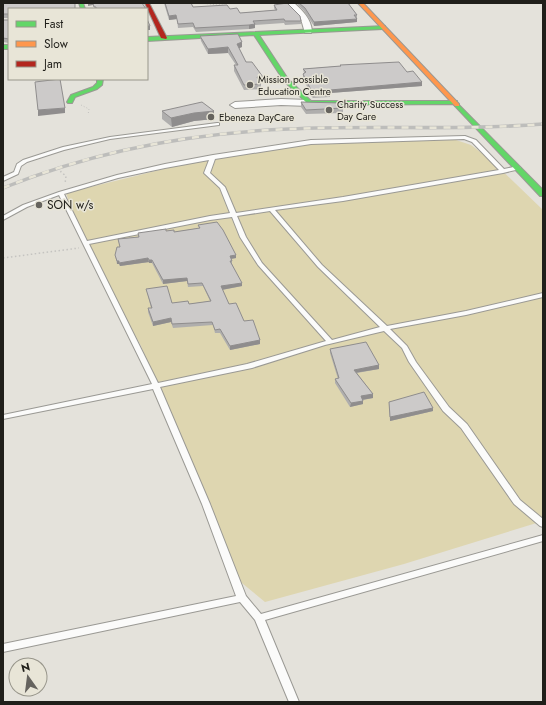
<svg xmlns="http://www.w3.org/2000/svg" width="546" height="705" viewBox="0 0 546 705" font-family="Jost,sans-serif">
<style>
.green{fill:#ded6b0}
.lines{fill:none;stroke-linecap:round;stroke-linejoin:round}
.lane-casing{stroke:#9a9994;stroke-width:2}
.street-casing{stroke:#9a9994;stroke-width:2}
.fast-casing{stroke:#9a9994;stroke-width:2}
.slow-casing{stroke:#9a9994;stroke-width:2}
.jam-casing{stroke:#9a9994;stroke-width:2}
.path-far1{stroke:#c4c3c0;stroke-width:1;stroke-dasharray:1 2;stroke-linecap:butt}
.path{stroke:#c4c3c0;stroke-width:1.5;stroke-dasharray:1.5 2.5;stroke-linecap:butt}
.lane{fill:#fbfbfa;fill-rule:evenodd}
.street{fill:#fbfbfa;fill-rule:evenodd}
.fast{fill:#63d668;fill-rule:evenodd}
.slow{fill:#ff974d;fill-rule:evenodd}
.jam{fill:#b3261e;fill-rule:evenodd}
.rail-casing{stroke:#bdbdbb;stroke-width:3.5}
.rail{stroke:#e8e5d7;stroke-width:2.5;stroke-dasharray:7;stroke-linecap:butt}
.wall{fill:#afaead}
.shaded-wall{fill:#8f8d8d}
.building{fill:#cccac9;stroke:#8f8d8d}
.poi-dot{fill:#65635e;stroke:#e8e5d7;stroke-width:1.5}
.labels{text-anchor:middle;stroke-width:3;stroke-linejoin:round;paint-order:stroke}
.far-poi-label{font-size:10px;fill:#201f1a;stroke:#e8e5d7;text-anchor:start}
.poi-label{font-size:12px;fill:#201f1a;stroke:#e8e5d7;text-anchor:start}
</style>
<rect width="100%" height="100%" fill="#e4e2db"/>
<path class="green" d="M456,140L471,145L491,160L543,210V521L404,564L265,602L237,579L141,346L111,293L74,217L66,193C139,176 214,154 289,146C344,140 401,141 456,140Z"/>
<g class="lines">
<g class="lane-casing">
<path id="lane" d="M217,123H219V125L110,139L64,150L27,162L21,166L18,174L3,181V177L14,172L17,164L23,160L63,147L110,137Z
M465,136L476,140L504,169L518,166L521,168L520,169L503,173L343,201L275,210L322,265L387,326L466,311L543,293V297L466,315L390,329L407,346L416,362L449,407L467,424L520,500L543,519V527L540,526L514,504L461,428L443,411L409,362L402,348L384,331L325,345L252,368L160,387L210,504L246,596L261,614L543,535V541L265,620L299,702H289L255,620L240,602L3,652V644L236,596L202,504L153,389L3,419V415L152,384L59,195L27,207L3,220V216L23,205L59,192L117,175L165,164L213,155L311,140ZM464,139L472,142L499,170L343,197L236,213L225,187L210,173L215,159L311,144ZM209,160L204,173L220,188L230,213L210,216L87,241L64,194L118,178L165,168ZM270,211L318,267L380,327L332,340L262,263L246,237L237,216ZM232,217L240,237L258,265L326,341L247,364L158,383L89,244L210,220Z"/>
</g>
<g class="street-casing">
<path id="street" d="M286,3H294C303,11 311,19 312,31L311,33H305L301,19Z
M281,99L309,100L314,103L309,106L281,105L235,108L230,105L235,102Z"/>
</g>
<g class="fast-casing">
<path id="fast" d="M79,3H83L85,9H81Z
M385,26V28L383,29L259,35L288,79L311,101H457V103L543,190V196H540L455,106V104L309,105L284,81L254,35L147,41V37Z
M3,45H9V49H3Z
M97,79H103L102,85L97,89L75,97L72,103H68L67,102L71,95L93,87L97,83Z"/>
</g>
<g class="slow-casing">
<path id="slow" d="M358,3H363L459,104V106H455Z"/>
</g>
<g class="jam-casing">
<path id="jam" d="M145,3H149L167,38L166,39L161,38Z"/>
</g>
<path class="path-far1" d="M201,3L218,5L228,3
M3,83H5
M81,105L89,109L88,115"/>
<path class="path" d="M60,167L61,172L66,176L65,184
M3,258L79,248"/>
<use href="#lane" class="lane"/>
<use href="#street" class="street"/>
<use href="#fast" class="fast"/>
<use href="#slow" class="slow"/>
<use href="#jam" class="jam"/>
<g class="rail-casing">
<path id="rail" d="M3,188C94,151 191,133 289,129C374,125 458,131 543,124"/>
</g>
<use href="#rail" class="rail"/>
</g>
<path class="wall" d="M3,3L9,9V18H3Z
M164,3H191L193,7L230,9L240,13L275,10L274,8V5L301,21V24L285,25L284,23L255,25V28L249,29L196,32L193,27L178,28L177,19L169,20Z
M296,3H348L357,15V22L314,26L304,11Z
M3,20H9V43L3,42Z
M543,20V27L542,26Z
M200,36L242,47L239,48L246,62L263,77V82L260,83L261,84V89L244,90L234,71V65H236L228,53L208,54L201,41Z
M340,65L407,72L422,82V86L330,93V97L313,98L309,94V91L303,78V74L304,73L303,69L340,66Z
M301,102L343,108V113L306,114L301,107Z
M162,111H214V119L194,121L172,127L162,119Z
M198,225L236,258L231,259L232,261V264L242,286L222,290L229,304L260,340V344L230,350L220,333H215L213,325L173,328L171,322L153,326L148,312V308H151L147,292L146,289L172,303L189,304L210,301L203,286L188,287L187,281L163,284L152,263H149V262L120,266L119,264H117L115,255L120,247L118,239L138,237V233L166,231L174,232L199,228Z
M330,349L379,365V369L357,373L373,394V398L363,400V404L350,407L335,383V379H338L330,353Z
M389,402L433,408V411L390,421L389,406Z"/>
<path class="shaded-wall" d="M88,3H93V5L88,6Z
M176,15L177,19L169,20V16Z
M357,19V22L314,26V22Z
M255,24V28L249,29V25Z
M147,26H150V30H147Z
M242,42V47L237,49V44Z
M228,47V53L208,54V49Z
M422,82V86L330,93V90Z
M65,108V113L38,116V110Z
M214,111V119L194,121L172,127L171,118L194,113Z
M236,255V258L230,259V256Z
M148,258L149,262L120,266L119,263Z
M149,260H152V263H149Z
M117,261H119V264H117Z
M187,278V281L163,284V280Z
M242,283V286L221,290V286Z
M171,318V322L153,326V322Z
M260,340V344L230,350V346Z
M379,365V369L354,373V370Z
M373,394V398L361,400V396Z
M363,401V404L350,407L351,403Z
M433,408V411L390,421V417Z"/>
<path class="building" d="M3,3H75V9H9V14H3Z
M93,3H142L146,9H96V7H94Z
M165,3H191L193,7L227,5L230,9L237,8L240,13L277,10L274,5L287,3L300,16L301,21H285L284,19L253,21L255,24L249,25L195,28L193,23L178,24L176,15L169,16Z
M299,3H348L357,15H354L357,19L314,22L305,8Z
M147,19L150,26H147Z
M3,20H9V39L3,38Z
M238,34L242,42L237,44L246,62H252L263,77H257L261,84L244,85L234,65H238L228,47L208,49L200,36Z
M399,62L407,72L413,71L422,82L330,90V93L313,94L310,90H311L303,74L306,72L303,69L341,66L340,65Z
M60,79L65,108L38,110L35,82Z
M202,102L214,111L194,113L171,118L162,111Z
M301,102L341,103L343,108L306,110Z
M217,222L223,230L236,255L230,256L232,261H230L242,283L221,286L229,304L236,303L244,321L253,320L260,340L230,346L220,329L215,330L212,322L172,324L171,318L153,322L148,308H152L146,289L167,286L172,303L188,301L189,304L211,301L202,283L188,284L187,278L163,280L152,260H149L148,258L119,263V261H117L115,255L117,247H120L118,239L139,237L138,233L166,229V231L174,230V232L200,228L198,225Z
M366,342L379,365L354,370L373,394L361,396L363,401L351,403L335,379L339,378L330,349Z
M424,392L433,408L390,417L389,402Z"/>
<g class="poi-dot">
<circle cx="250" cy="85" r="4"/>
<circle cx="329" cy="110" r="4"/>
<circle cx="211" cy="117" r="4"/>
<circle cx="39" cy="205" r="4"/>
</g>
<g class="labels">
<g class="far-poi-label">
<text x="258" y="83">Mission possible<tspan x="258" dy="12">Education Centre</tspan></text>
<text x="337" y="108">Charity Success<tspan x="337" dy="12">Day Care</tspan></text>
<text x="219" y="121">Ebeneza DayCare</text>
</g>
<g class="poi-label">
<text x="47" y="209">SON w/s</text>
</g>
</g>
<rect width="546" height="705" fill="none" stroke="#201f1a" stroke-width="8"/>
<rect x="8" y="8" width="140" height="72" fill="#e8e5d7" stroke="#98968b"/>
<rect x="16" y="21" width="20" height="6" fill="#63d668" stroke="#98968b"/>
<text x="44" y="28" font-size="12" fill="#201f1a">Fast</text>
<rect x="16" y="41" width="20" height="6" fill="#ff974d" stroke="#98968b"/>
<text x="44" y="48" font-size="12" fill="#201f1a">Slow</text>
<rect x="16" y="61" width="20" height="6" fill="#b3261e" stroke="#98968b"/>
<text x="44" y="68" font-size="12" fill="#201f1a">Jam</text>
<g transform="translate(28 677) rotate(346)"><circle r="19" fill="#e8e5d7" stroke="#98968b"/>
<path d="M0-3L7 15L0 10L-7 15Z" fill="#65635e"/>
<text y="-6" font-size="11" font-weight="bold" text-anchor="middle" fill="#201f1a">N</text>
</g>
</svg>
